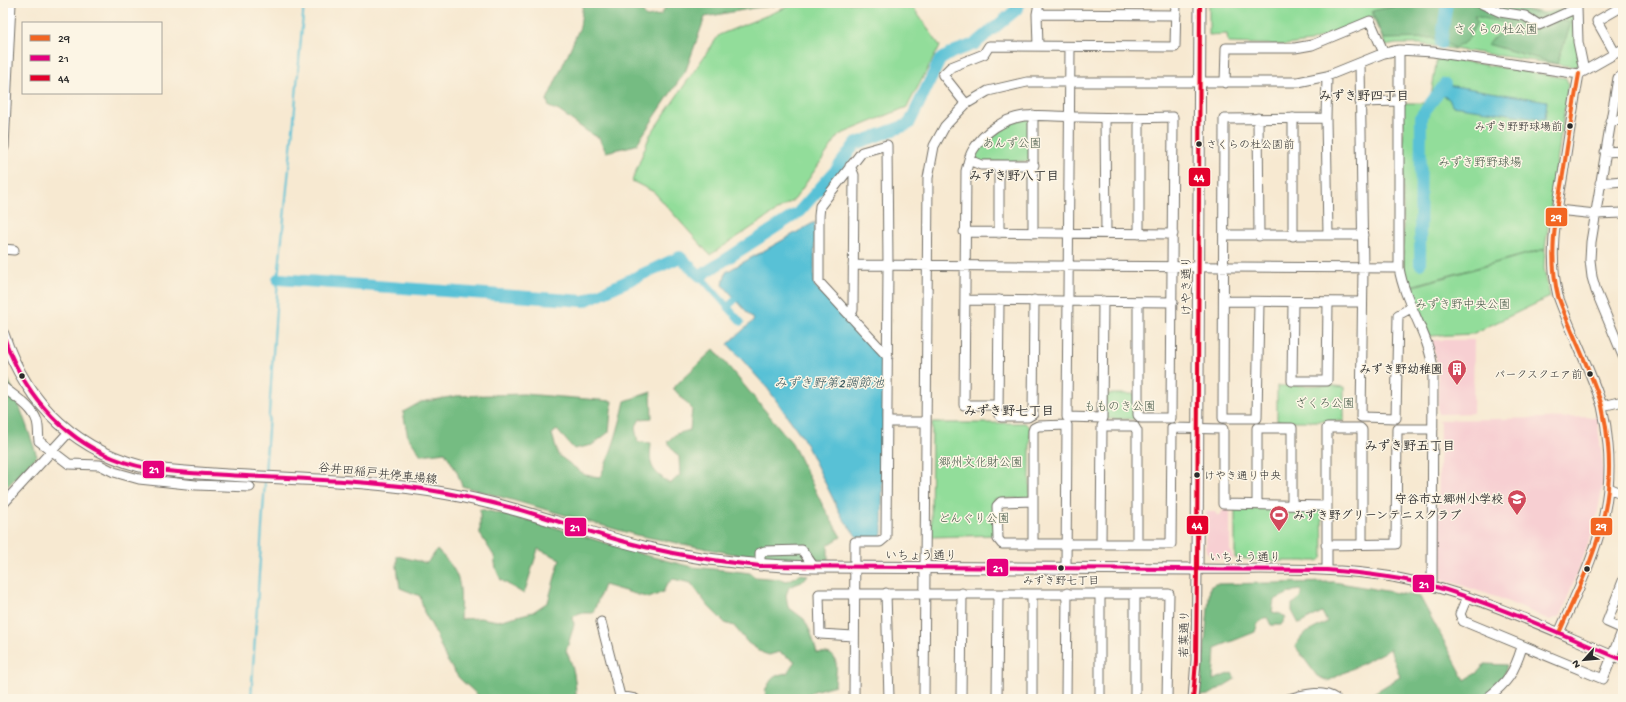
<svg xmlns="http://www.w3.org/2000/svg" width="1626" height="702" viewBox="0 0 1626 702" font-family="'Gochi Hand','Klee One',sans-serif">
<style>
.built{fill:#f7cfd2}
.green{fill:#92dd9a;stroke:#5e8462}
.forest{fill:#75bc82;stroke:#507456}
.water{fill:#59c1d6;stroke:#427680}
.lines{fill:none;stroke-linecap:round;stroke-linejoin:round}
.stream{stroke:#59c1d6;stroke-width:2}
.canal{stroke:#59c1d6;stroke-width:7}
.river{stroke:#59c1d6;stroke-width:12}
.minor-casing{stroke:#726e65;stroke-width:11}
.major-casing{stroke:#726e65;stroke-width:13}
.minor{stroke:#fff;stroke-width:9}
.major{stroke:#fff;stroke-width:11}
.bus-1-casing{stroke:#fcf5e5;stroke-width:7}
.bus-2-casing{stroke:#fcf5e5;stroke-width:7}
.bus-3-casing{stroke:#fcf5e5;stroke-width:7}
.bus-1{stroke:#f26522;stroke-width:4}
.bus-2{stroke:#e5007d;stroke-width:4}
.bus-3{stroke:#e4002b;stroke-width:4}
.bus-dot{fill:#2b2b2b;stroke:#fcf5e5;stroke-width:1.5}
.labels{text-anchor:middle;stroke-width:3;stroke-linejoin:round;paint-order:stroke}
.bus-label{font-size:11px;fill:#2b2b2b;stroke:#fcf5e5;text-anchor:end}
.park-label{font-size:12px;fill:#455847;stroke:#fcf5e5}
.street-label{font-size:12px;fill:#2b2b2b;stroke:#fcf5e5}
.poi-label{font-size:12px;font-weight:bold;fill:#2b2b2b;stroke:#fcf5e5;text-anchor:end}
.neighbourhood-label{font-size:13px;font-weight:bold;fill:#2b2b2b;stroke:#fcf5e5}
.water-label{font-size:13px;font-style:italic;fill:#39585e;stroke:#fcf5e5}
.line-badge{stroke:#fcf5e5;stroke-width:1.5}
.badge-label{font-size:11px;text-anchor:middle;font-weight:bold;fill:#fff}
</style>
<rect width="100%" height="100%" fill="#fcf5e5"/>
<filter id="ink" filterUnits="userSpaceOnUse"><feTurbulence type="fractalNoise" baseFrequency=".025" numOctaves="2"/><feDisplacementMap in="SourceGraphic" scale="8" xChannelSelector="R" yChannelSelector="G"/><feConvolveMatrix kernelMatrix="1 2 1 2 8 2 1 2 1" color-interpolation-filters="sRGB"/></filter>
<filter id="wash" filterUnits="userSpaceOnUse"><feTurbulence type="fractalNoise" baseFrequency=".012" numOctaves="4" result="noise"/><feDisplacementMap in="SourceGraphic" scale="16" xChannelSelector="R" yChannelSelector="G"/><feGaussianBlur stdDeviation="0.9" result="paint"/><feColorMatrix in="noise" values="0 0 0 0 0 0 0 0 0 0 0 0 0 0 0 0 0 1.4 0 .05"/><feComposite in="paint" operator="in"/></filter>
<g filter="url(#wash)">
<rect width="100%" height="100%" fill="#f7e9d1"/>
<path class="built" d="M1431,340H1474L1473,413L1438,414V377L1436,358Z
M1597,417L1603,466V485L1595,526L1561,616L1550,620L1499,598L1440,578L1437,574L1440,422L1438,420Z
M1224,509H1230V551L1234,559H1213L1206,551V512H1215L1217,515H1220Z"/>
<path class="green" d="M797,3H910L940,46L907,107L839,135L795,199L710,255L654,192L632,181L650,135L719,35Z
M1209,3H1501L1517,8L1545,13L1576,6L1580,65L1575,67L1420,44H1396L1386,46L1372,16L1310,42L1286,45L1228,43L1227,34L1209,35Z
M1437,57L1566,78L1568,84L1545,249L1407,287L1404,272L1403,254V103H1430Z
M1029,118L1031,161L981,162L973,159C987,132 1000,125 1029,118Z
M1545,249L1544,268L1550,297L1472,334L1429,336L1407,288Z
M1328,385L1344,387V421H1277V386Z
M1105,394H1135V419H1105Z
M932,423H1025L1030,428V496L1027,498L994,499L995,535L931,537Z
M1235,508H1322L1323,557L1319,561H1275L1235,558Z"/>
<path class="forest" d="M583,3H637L646,17L661,15L668,3H775L774,6L754,8L705,17L686,70L636,145L606,152L599,138L588,132L559,111L549,107L547,100L580,27Z
M1395,3H1501L1571,23L1557,64L1487,44L1510,24L1474,16L1477,22L1467,41L1455,48L1434,38L1383,39L1372,11L1396,6Z
M714,349L792,443L822,504L841,537L828,545V560H765L636,535L462,486L457,472L445,452L421,455L408,437L403,412L421,402L456,396L524,394L612,401L609,432L592,445L574,449L557,430L552,434L558,455L585,475L600,477C612,452 619,428 625,401L651,392L652,418L640,419L635,428L638,442L651,443C649,468 651,469 670,484L680,475L679,457L667,442L676,434L690,430L692,409L673,388Z
M3,369C17,396 27,427 37,456L3,491Z
M480,509L540,523L645,555L692,567L734,571L750,573L755,577L780,579L787,581L800,574L808,575L802,582L789,587L786,595L788,607L804,619L811,633L817,653C842,650 836,668 835,685L814,691L801,699H768L765,691C771,679 773,675 787,673L795,661L779,652L769,655L763,653L748,643L734,626L725,623L708,606L691,583L673,579L667,584L663,592L649,598L604,585L593,613H579L573,617L574,625L566,651C574,666 576,681 576,699L481,698L459,678L446,659L433,628L424,612L420,596L400,588L397,567V556L427,563L437,550C463,574 461,586 460,619L480,618L498,621L533,612L548,602L560,559L538,549L524,594L501,580L496,569L494,556L480,534Z
M1334,582L1420,597L1465,680L1478,672L1485,664L1507,665C1503,682 1498,689 1484,699H1364L1400,677L1390,649L1328,681L1317,676L1295,646L1304,634L1327,622L1322,612L1299,624L1292,611V604C1298,601 1302,597 1301,590L1294,591L1274,600L1272,612L1281,614L1286,618L1281,625H1271L1267,617L1258,623L1255,632L1215,648L1213,680L1232,673L1235,679L1209,695L1200,696L1210,587L1215,584Z"/>
<path class="water" d="M1447,85L1547,101L1545,119L1452,106L1449,99L1440,94Z
M815,222L814,285L880,356L884,362L882,534L879,538L857,537L842,517L803,438L768,389L728,344L754,320L723,285L726,272Z"/>
<g class="lines">
<path class="stream" d="M265,474L278,279L295,108L304,3
M251,699L265,481"/>
<path class="canal" d="M700,276L741,322
M727,307L736,299"/>
<path class="river" d="M1441,43L1447,3
M1420,264L1421,116L1445,84
M278,279L584,301L680,257L700,276L798,213L836,170L855,144L909,124L940,60L953,52L975,44L1016,10L1020,3"/>
</g>
</g>
<g filter="url(#ink)">
<g class="lines">
<g class="minor-casing">
<path id="minor" d="M1480,3L1500,12L1525,16L1539,25L1577,8L1578,42L1584,71
M1037,14L1176,15
M1038,46L1037,14L1039,3
M1070,47L1067,417L1102,418L1103,301
M1399,50V268C1405,304 1429,334 1433,369L1432,586
M1615,53L1597,21L1623,6
M1360,63L1363,268L1361,417L1396,418L1398,315L1411,308
M1623,75L1618,78L1591,242L1590,260L1592,277L1596,291L1623,356
M1327,76L1326,118L1328,235
M1225,83L1226,48H1295L1312,45L1370,21L1384,53
M1360,102L1400,101
M966,104L943,75L951,67L984,54L989,46L1175,47L1176,3
M1105,118L1106,233
M1139,118V234
M1258,118L1259,236
M1610,121L1623,120
M1605,152L1623,151
M969,160L981,165H1034
M1600,183L1623,181
M1557,210L1596,214L1623,213
M964,232L1173,234
M999,233V165
M1033,233V115
M1224,235H1363
M1293,236V118
M3,249L14,250
M853,265L1399,268
M965,300L1173,302
M999,300L998,413L1001,417H1028L1033,414L1034,300
M1224,301L1362,302
M1259,302L1257,418H1223L1224,119L1326,118
M1293,302L1292,381H1327L1328,302
M850,316L853,310L854,175L850,166
M3,387C15,397 32,406 37,421C39,428 38,434 39,441L69,464L100,465L114,472L139,479L196,485L250,487
M998,405H964L966,171C968,164 969,156 973,150C984,132 1003,119 1024,116C1043,114 1063,117 1082,117C1113,118 1143,118 1173,117L1171,418H1141L1138,415V302
M1602,406L1623,401
M887,422H926
M1609,488L1623,494
M1032,501L1001,502L997,506L998,539L1002,544H1171L1172,428L1223,429V504L1326,506
M3,504L69,432
M1257,504V428H1292V505
M1033,543V431L1034,428L1038,426L1067,425L1066,569
M1101,544L1102,426H1134L1137,431V544
M1326,545L1396,544L1397,429H1433
M760,566V553L765,551L802,550L814,567
M1327,570V428H1360L1362,430V544
M1623,581L1607,622L1623,629
M886,593L889,699
M1100,594V699
M1467,597L1460,614L1463,621L1603,679L1623,629
M601,622L620,696L635,699
M1559,633C1587,569 1615,518 1608,445C1607,432 1605,419 1602,406C1590,368 1571,333 1558,296C1548,255 1556,215 1563,174C1568,141 1573,107 1579,74
M854,636L820,634L819,594H1169L1167,699
M854,699L855,542H880L886,537L888,265L887,145L862,152L820,206L819,216V282L888,357
M924,699L928,178L934,146L945,126L966,104L988,91L1027,82H1298L1327,76L1384,53L1399,50L1433,52L1579,74L1623,49
M961,699L962,593
M997,699L998,594
M1032,699V594
M1066,699L1067,593
M1135,699V594
M1193,699L1196,660L1197,569C1262,570 1329,566 1393,577C1473,592 1548,629 1623,660
M1288,699C1304,695 1321,689 1336,699
M1486,699C1508,682 1514,673 1522,647"/>
</g>
<g class="major-casing">
<path id="major" d="M3,147L10,3
M3,334C27,406 79,454 153,469C252,480 352,476 449,494C516,506 578,531 644,547C703,561 755,566 814,567L1197,569L1200,3"/>
</g>
<use href="#minor" class="minor"/>
<use href="#major" class="major"/>
<g class="bus-1-casing">
<path id="bus-1" d="M1559,633C1587,569 1615,518 1608,445C1607,432 1605,419 1602,406C1590,368 1571,333 1558,296C1548,255 1556,215 1563,174C1568,141 1573,107 1579,74"/>
</g>
<g class="bus-2-casing">
<path id="bus-2" d="M3,334C21,389 59,436 113,458C149,473 190,473 228,475C293,479 359,480 423,489C455,494 486,501 517,509C560,521 601,537 645,547C683,556 721,562 760,566L1327,570C1363,573 1398,577 1433,586C1498,605 1560,634 1623,660"/>
</g>
<g class="bus-3-casing">
<path id="bus-3" d="M1193,699L1196,660L1197,569L1200,3"/>
</g>
<use href="#bus-1" class="bus-1"/>
<use href="#bus-2" class="bus-2"/>
<use href="#bus-3" class="bus-3"/>
</g>
</g>
<defs>
<g id="building-pin" transform="scale(1)"><path d="M0 17L-7.5 6A9.5 9.5 0 1 1 7.5 6Z" fill="#d1495b" stroke="#fcf5e5"/><path d="M-4-6H4V6H1V3H-1V6H-4ZM-2.5-4.3h1.7v1.8h-1.7ZM.8-4.3h1.7v1.8H.8ZM-2.5-1h1.7V.8h-1.7ZM.8-1h1.7V.8H.8Z" fill="#fff"/></g>
<g id="school-pin" transform="scale(1)"><path d="M0 17L-7.5 6A9.5 9.5 0 1 1 7.5 6Z" fill="#d1495b" stroke="#fcf5e5"/><path d="M0-5L7-2L0 1L-7-2ZM-4 1L0 2.5L4 1V4Q0 6-4 4Z" fill="#fff"/></g>
<g id="stadium-pin" transform="scale(1)"><path d="M0 17L-7.5 6A9.5 9.5 0 1 1 7.5 6Z" fill="#d1495b" stroke="#fcf5e5"/><path d="M0-5a6.5 5 0 1 0 0 10a6.5 5 0 1 0 0-10ZM-3.5-1.8h7v3.6h-7Z" fill="#fff"/></g>
</defs>
<g fill-rule="evenodd">
<use href="#building-pin" x="1457" y="369"/>
<use href="#school-pin" x="1517" y="499"/>
<use href="#stadium-pin" x="1279" y="515"/>
</g>
<g class="bus-dot">
<circle cx="1570" cy="126" r="3.5"/>
<circle cx="1199" cy="144" r="3.5"/>
<circle cx="1590" cy="374" r="3.5"/>
<circle cx="22" cy="376" r="3.5"/>
<circle cx="1197" cy="475" r="3.5"/>
<circle cx="1061" cy="568" r="3.5"/>
<circle cx="1587" cy="569" r="3.5"/>
</g>
<g class="labels">
<g class="bus-label">
<text x="1562" y="130">みずき野野球場前</text>
<text x="1206" y="148" text-anchor="start">さくらの杜公園前</text>
<text x="1582" y="378">パークスクエア前</text>
<text x="1204" y="479" text-anchor="start">けやき通り中央</text>
<text x="1061" y="584" text-anchor="middle">みずき野七丁目</text>
</g>
<g class="park-label">
<text x="1496" y="33">さくらの杜公園</text>
<text x="1012" y="147">あんず公園</text>
<text x="1480" y="166">みずき野野球場</text>
<text x="1463" y="308">みずき野中央公園</text>
<text x="1325" y="407">ざくろ公園</text>
<text x="1120" y="410">もものき公園</text>
<text x="981" y="466">郷州文化財公園</text>
<text x="974" y="522">どんぐり公園</text>
</g>
<g class="street-label">
<text transform="translate(1186 286) rotate(-90)" y="4">けやき通り</text>
<text transform="translate(378 473) rotate(6)" y="4">谷井田稲戸井停車場線</text>
<text x="921" y="559">いちょう通り</text>
<text x="1245" y="561">いちょう通り</text>
<text transform="translate(1184 634) rotate(-89)" y="4">若葉通り</text>
</g>
<g class="poi-label">
<text x="1443" y="373">みずき野幼稚園</text>
<text x="1503" y="503">守谷市立郷州小学校</text>
<text x="1293" y="519" text-anchor="start">みずき野グリーンテニスクラブ</text>
</g>
<g class="neighbourhood-label">
<text x="1364" y="100">みずき野四丁目</text>
<text x="1014" y="180">みずき野八丁目</text>
<text x="1009" y="415">みずき野七丁目</text>
<text x="1410" y="450">みずき野五丁目</text>
</g>
<g class="water-label">
<text x="829" y="387">みずき野第2調節池</text>
</g>
</g>
<g class="line-badge">
<rect x="1188" y="167" width="23" height="20" rx="4" fill="#e4002b"/>
<rect x="1545" y="207" width="23" height="20" rx="4" fill="#f26522"/>
<rect x="142" y="460" width="23" height="19" rx="4" fill="#e5007d"/>
<rect x="1186" y="515" width="23" height="20" rx="4" fill="#e4002b"/>
<rect x="1590" y="517" width="23" height="19" rx="4" fill="#f26522"/>
<rect x="564" y="517" width="23" height="20" rx="4" fill="#e5007d"/>
<rect x="986" y="558" width="23" height="19" rx="4" fill="#e5007d"/>
<rect x="1412" y="574" width="23" height="19" rx="4" fill="#e5007d"/>
</g>
<g class="badge-label">
<text x="1199" y="181">44</text>
<text x="1556" y="221">29</text>
<text x="154" y="473">21</text>
<text x="1197" y="529">44</text>
<text x="1601" y="530">29</text>
<text x="575" y="531">21</text>
<text x="998" y="572">21</text>
<text x="1424" y="588">21</text>
</g>
<rect width="1626" height="702" fill="none" stroke="#fcf5e5" stroke-width="16"/>
<rect x="22" y="22" width="140" height="72" fill="#fcf5e5" stroke="#a8a49b"/>
<rect x="30" y="35" width="20" height="6" fill="#f26522" stroke="#a8a49b"/>
<text x="58" y="42" font-size="12" fill="#2b2b2b">29</text>
<rect x="30" y="55" width="20" height="6" fill="#e5007d" stroke="#a8a49b"/>
<text x="58" y="62" font-size="12" fill="#2b2b2b">21</text>
<rect x="30" y="75" width="20" height="6" fill="#e4002b" stroke="#a8a49b"/>
<text x="58" y="82" font-size="12" fill="#2b2b2b">44</text>
<g transform="translate(1584 660) rotate(243)" stroke="#fcf5e5" stroke-width="3" paint-order="stroke">
<path d="M0-3L7 15L0 10L-7 15Z" fill="#2b2b2b"/>
<text y="-6" font-size="11" font-weight="bold" text-anchor="middle" fill="#2b2b2b">N</text>
</g>
</svg>
